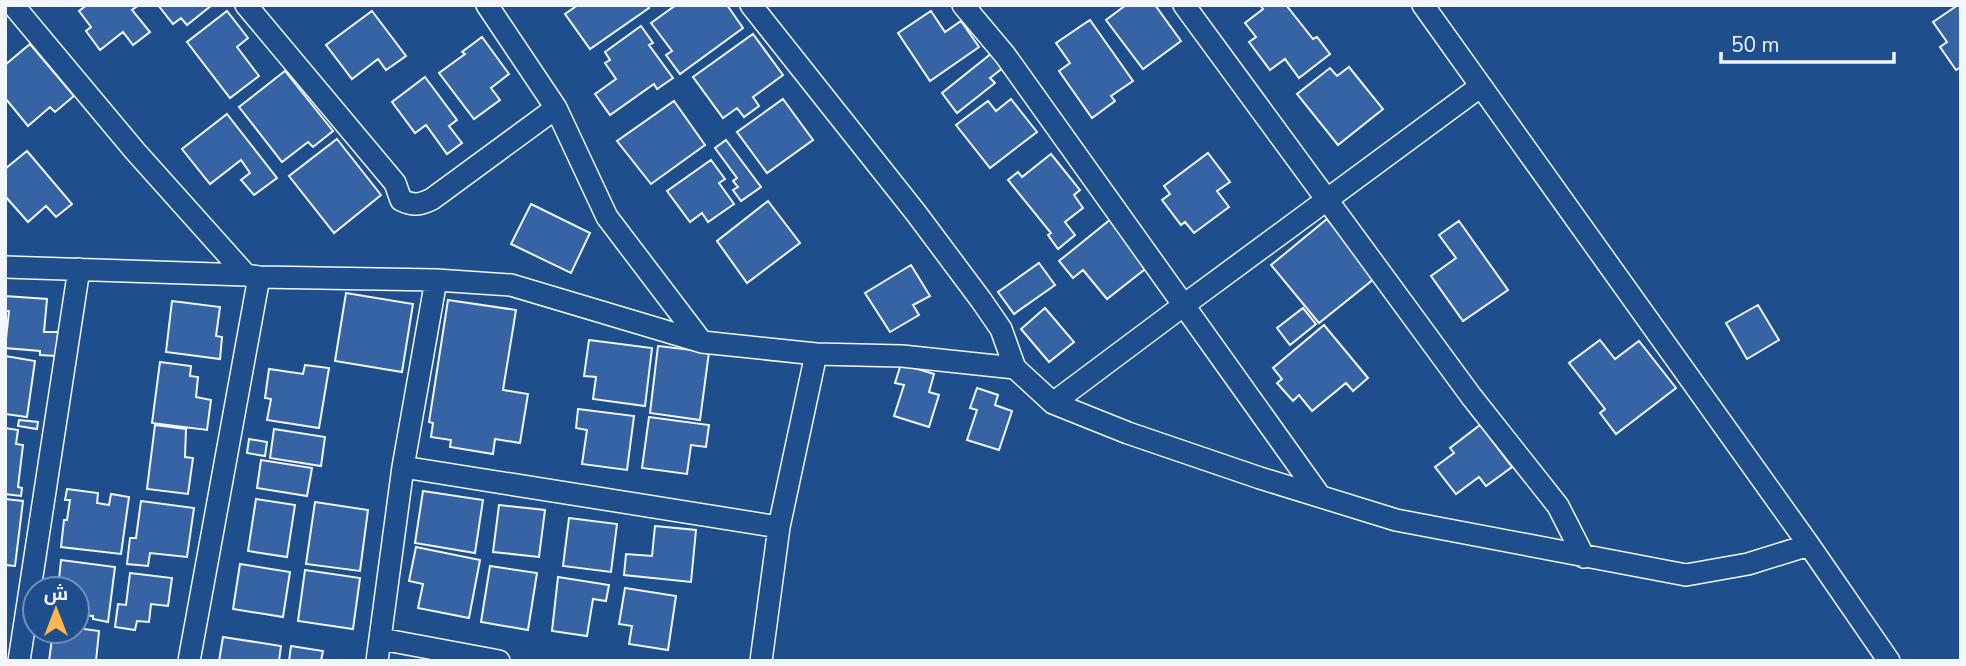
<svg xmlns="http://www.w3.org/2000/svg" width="1966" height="666" viewBox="0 0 1966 666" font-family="'Nunito Sans',Cairo,sans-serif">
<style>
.building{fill:#3563a3;stroke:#f2f6ff;stroke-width:2}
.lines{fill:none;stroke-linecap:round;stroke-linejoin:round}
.minor-casing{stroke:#f2f6ff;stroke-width:24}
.minor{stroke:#1f4e8c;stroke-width:21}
</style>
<rect width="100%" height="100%" fill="#1f4e8c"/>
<path class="building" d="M87,5H139L132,10L150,32L133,45L123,32L100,50L86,31L91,27L79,11Z
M158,5H212L187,25L181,18L173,24Z
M578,5H647L649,8L590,49L565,14Z
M676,5H727L743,28L680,74L666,55L672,51L651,23Z
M1126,5H1155L1181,41L1143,69L1106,20Z
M1260,5H1286L1313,39L1317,37L1330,54L1299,78L1285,59L1270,70L1249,42L1256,37L1245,23L1263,9Z
M1958,5H1961V67L1956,70L1940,47L1947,42L1933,22Z
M227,11L248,38L237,47L259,76L230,98L187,42Z
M372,11L406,56L386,70L378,59L352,79L326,45Z
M931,11L945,32L961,21L979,47L930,81L898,33Z
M1090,20L1133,81L1111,96L1115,101L1092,118L1059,71L1070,63L1056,43Z
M641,26L653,43L649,45L673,78L657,89L654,84L610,115L595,94L616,79L605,63L610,60L605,52Z
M753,34L783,75L753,97L759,106L744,117L737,108L723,118L693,77Z
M482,37L509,74L491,88L500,100L474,119L439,73L465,54L462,52Z
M30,44L74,96L55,112L50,107L28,126L5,98V65Z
M992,53L1004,67L990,78L995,83L957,113L942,93Z
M1349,67L1383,109L1338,145L1297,94L1330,68L1337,76Z
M285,71L333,131L313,147L308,142L282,162L239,107Z
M425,77L457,120L449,126L462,143L447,154L426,125L415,133L392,102Z
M783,99L813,140L767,173L737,132Z
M1011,99L1037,132L990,168L956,125L988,101L996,111Z
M674,101L705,145L651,184L617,141Z
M227,114L277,178L254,195L241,180L250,173L241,160L210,184L182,149Z
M337,139L381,195L334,233L289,176Z
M726,140L761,187L741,201L733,190L738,187L733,181L737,178L715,148Z
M27,151L72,204L56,217L46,206L28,222L5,196V169Z
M1208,153L1230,182L1217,191L1229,207L1194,233L1185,222L1181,225L1162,200L1170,194L1164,186Z
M1051,154L1080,190L1074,195L1083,208L1065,222L1075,235L1058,249L1048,235L1051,233L1008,180L1018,172L1022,177Z
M711,160L725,179L719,183L734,204L708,222L702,213L690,222L667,191Z
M768,201L800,243L747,283L717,241Z
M531,204L590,233L571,273L511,244Z
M1111,219L1149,266L1107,299L1083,270L1073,278L1059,261Z
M1327,219L1375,278L1319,323L1271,265Z
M1459,221L1508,290L1463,321L1431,276L1456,258L1439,235Z
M1039,263L1055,285L1014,314L998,292Z
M911,265L930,296L913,305L919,315L890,332L865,293Z
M346,293L413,304L402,372L335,361Z
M5,296L47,299L44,332H58L56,356L40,355V351L5,348L9,311H5Z
M448,300L516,310L503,390L528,394L520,443L495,439L493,454L450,447L451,440L431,437L433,423L429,422Z
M172,301L220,307L216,336L222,337L220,359L166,352Z
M1758,305L1779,340L1747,359L1726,323Z
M1045,308L1074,342L1049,362L1021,329Z
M1303,308L1316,324L1290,345L1277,328Z
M1324,325L1368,378L1353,391L1346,383L1312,411L1299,395L1293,401L1277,383L1282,379L1273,368Z
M589,340L652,348L645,406L593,399L596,377L584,376Z
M1600,340L1615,359L1639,341L1676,388L1616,434L1600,413L1605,409L1569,363Z
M658,346L709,352L700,420L650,413Z
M5,356L35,361L27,417L5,414Z
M160,362L191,366L190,376L198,377L196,397L211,400L207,430L152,423Z
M901,364L934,374L929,392L939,395L929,427L894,416L904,385L895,383Z
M305,365L329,368L319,428L267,420L271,399L265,398L269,369L303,374Z
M977,388L998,395L995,405L1012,411L999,450L967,440L977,410L970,408Z
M578,409L634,416L627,470L582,464L587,430L576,428Z
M649,417L709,425L706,447L691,445L687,474L642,468Z
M19,420L38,422L37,429L18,426Z
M155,425L186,429L185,457L193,458L188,494L147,489Z
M1480,425L1512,467L1486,486L1479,477L1456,494L1435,467L1454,453L1450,448Z
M5,428L18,430L16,444L23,445L18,487L22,488L21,496L5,494Z
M274,429L325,437L321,466L270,458Z
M249,439L267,442L265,456L247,453Z
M261,460L312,468L307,496L257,488Z
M67,489L98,493L97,503L109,505L111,494L129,497L121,554L61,547L64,520H67L70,500H65Z
M423,491L483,500L475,553L415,543Z
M5,499L23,501L15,566L5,565Z
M256,499L295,505L287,557L248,551Z
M141,501L194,508L187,557L150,553L148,566L127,564L130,538H136Z
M315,502L368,510L360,571L306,564Z
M499,505L545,510L539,557L493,552Z
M569,518L617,524L611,572L563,566Z
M655,526L696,530L691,582L624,575L626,554L652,556Z
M416,547L480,560L469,618L418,608L423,584L409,581Z
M61,560L115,567L108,622L93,619V616L77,615V589H58Z
M240,564L290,572L283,617L233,609Z
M490,566L537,573L528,630L481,622Z
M305,570L360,578L353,629L298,621Z
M130,573L172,578L168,606L151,604L149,622L137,621L135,630L115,627L118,604L126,605Z
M558,577L609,585L606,601L593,599L587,636L552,631Z
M625,588L676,596L668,650L629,644L632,626L619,624Z
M77,628L99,631L96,661H49L53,631H77Z
M223,637L281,646L279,661H219Z
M291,646L323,651L321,661H289Z"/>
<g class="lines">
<g class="minor-casing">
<path id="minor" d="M13,5L135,151L246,275
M246,5L395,183L401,200C413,206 420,205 432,199L556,108
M487,5L556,108L607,217L702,342
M751,5L916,213L981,300L1001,329L1015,368
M963,5L1005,55L1320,496
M1184,5L1471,396L1558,506L1584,557
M1423,5L1809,545L1889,661
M5,267L246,275L259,277L436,280L511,285L702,342L816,354L902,356L1015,368L1053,403L1128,433L1260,478L1396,520L1686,575L1748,564L1809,545
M1053,403L1184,305L1481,86
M403,467L779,527
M381,639L499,661
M19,661L79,269
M189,661L259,277
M377,661L403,467L436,280
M761,661L779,527L816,354"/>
</g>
<use href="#minor" class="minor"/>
</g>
<rect width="1966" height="666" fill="none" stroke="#f2f6ff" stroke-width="14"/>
<g transform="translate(56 610)"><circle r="33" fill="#1f4e8c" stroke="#7391ba" stroke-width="2"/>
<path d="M0-5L12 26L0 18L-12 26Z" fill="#ffb74d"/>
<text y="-10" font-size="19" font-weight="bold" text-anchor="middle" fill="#f2f6ff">ش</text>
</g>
<path d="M1721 52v10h173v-10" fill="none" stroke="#f2f6ff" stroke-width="3.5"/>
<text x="1731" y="52" font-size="21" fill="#f2f6ff" stroke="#1f4e8c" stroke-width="5" paint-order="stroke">50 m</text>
</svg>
